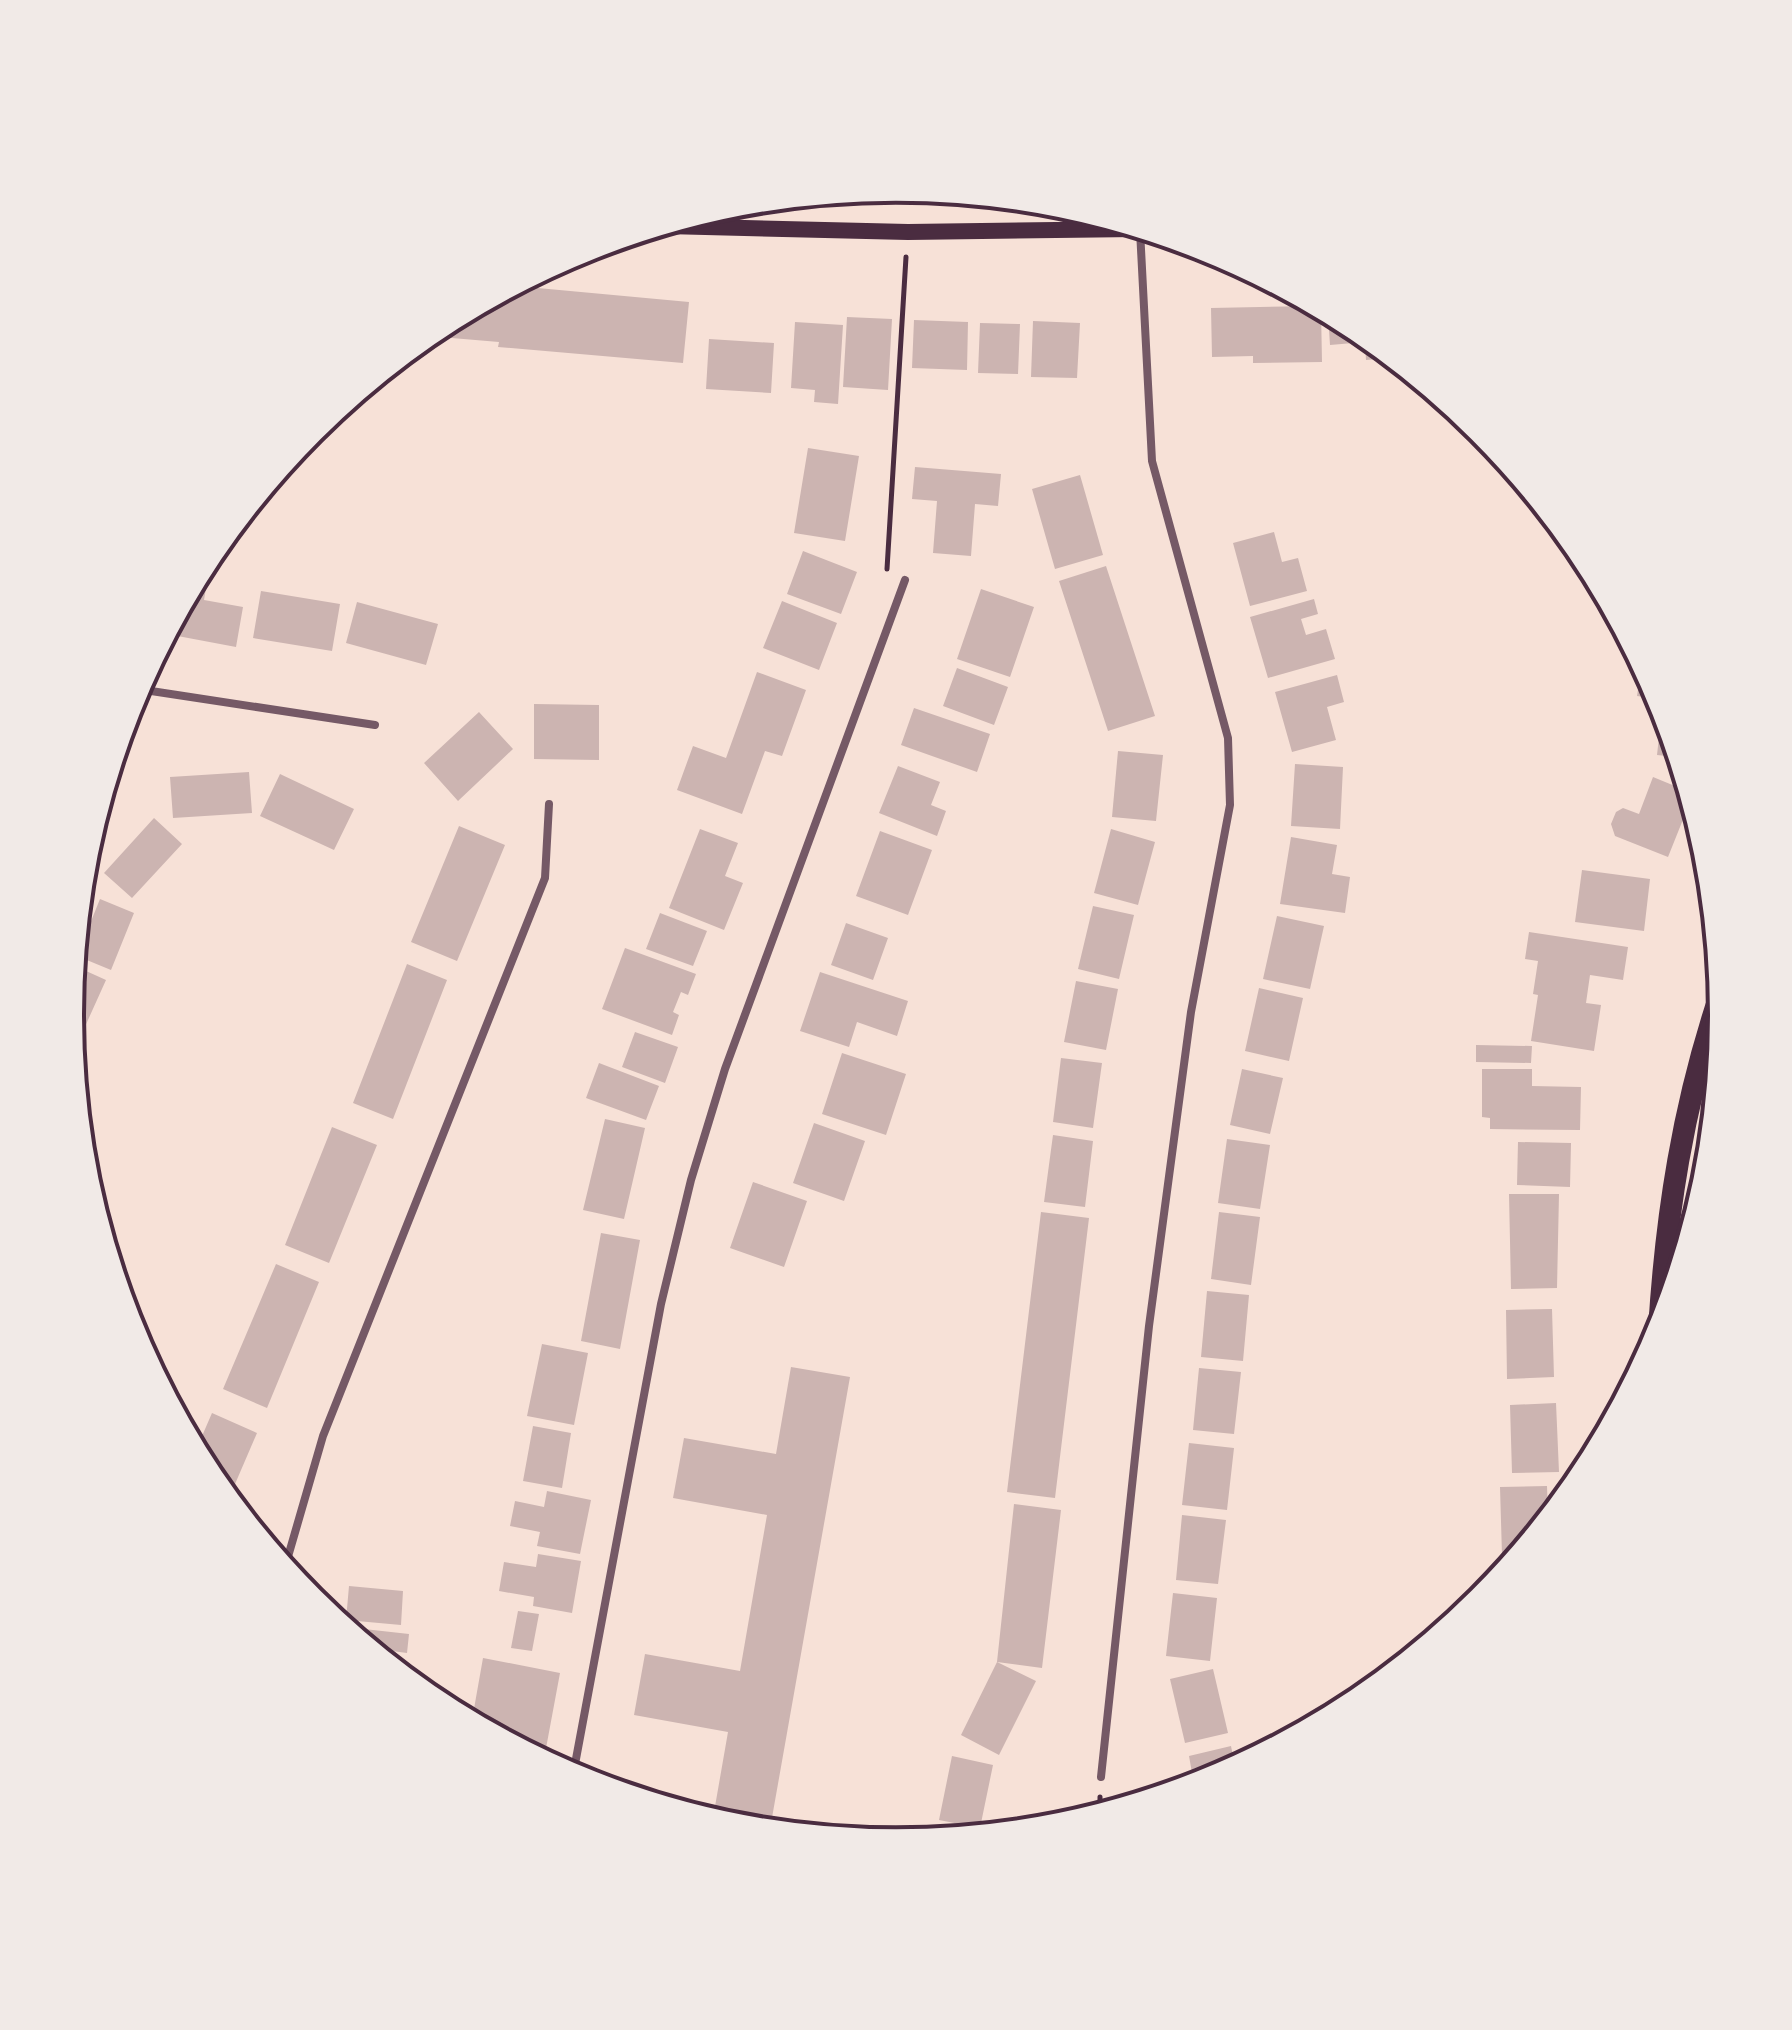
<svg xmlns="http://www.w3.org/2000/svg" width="1792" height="2030" viewBox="0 0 1792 2030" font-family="Figtree,sans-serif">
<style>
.building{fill:#ccb4b1}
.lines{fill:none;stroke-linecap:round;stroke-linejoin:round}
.path{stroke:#4a2c40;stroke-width:5}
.minor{stroke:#755966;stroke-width:8}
.secondary{stroke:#4a2c40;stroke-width:16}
.trunk{stroke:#4a2c40;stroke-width:22}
.rim{fill:none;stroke:#4a2c40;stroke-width:4}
</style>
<rect width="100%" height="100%" fill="#f7e1d7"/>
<path class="building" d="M516,286L689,302L683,363L498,347L499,342L428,336Z
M1314,306L1321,310L1322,362L1253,363V356L1212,357L1211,308Z
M1328,314L1355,328L1391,358L1366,360L1365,342L1330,345Z
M847,317L892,319L888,390L843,387Z
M914,320L968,322L967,370L912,368Z
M1033,321L1080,323L1077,378L1031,377Z
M795,322L843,325L838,404L814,402L815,390L791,388Z
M980,323L1020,324L1018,374L978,373Z
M709,339L774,343L771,393L706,389Z
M808,448L859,456L845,541L794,533Z
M915,467L1001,474L998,506L975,504L971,556L933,553L937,501L912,499Z
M1080,475L1103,555L1055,569L1032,489Z
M1274,532L1282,562L1298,558L1307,591L1250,606L1233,543Z
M803,551L857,572L841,614L787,594Z
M1106,566L1155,716L1108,731L1059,581Z
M197,580L207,582L204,600L243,607L236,647L167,634Z
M981,589L1034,607L1010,677L957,659Z
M261,591L340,604L332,651L253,638Z
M1314,599L1318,614L1301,619L1306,635L1326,629L1335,659L1268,678L1250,617Z
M782,601L837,623L819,670L763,648Z
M357,602L438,624L426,665L346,643Z
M957,668L1008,687L994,725L943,706Z
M757,672L806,690L782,756L765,751L742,814L677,790L693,746L726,758Z
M1337,675L1344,702L1327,707L1336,740L1292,752L1275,692Z
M1640,677L1648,678L1659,699L1637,696Z
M534,704L599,705V760L534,759Z
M914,708L990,734L977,772L901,745Z
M1662,710L1666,720L1677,757L1657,755Z
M479,712L513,749L458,801L424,763Z
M1118,751L1163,755L1156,821L1112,817Z
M1295,764L1343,767L1340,829L1291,826Z
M898,766L940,782L931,805L946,811L937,836L879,813Z
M249,772L252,813L173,818L170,777Z
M280,774L354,809L334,850L260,816Z
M1653,777L1687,791L1690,802L1668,857L1615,836L1611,824L1616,812L1623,808L1639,814Z
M154,818L182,844L132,898L104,873Z
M459,826L505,845L457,961L411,942Z
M700,829L738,843L725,876L743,883L724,930L669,908Z
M1111,829L1155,842L1138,905L1094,893Z
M880,831L932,850L908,915L856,896Z
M1291,837L1337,845L1332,874L1350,877L1345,913L1280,904Z
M1582,870L1650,879L1644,931L1575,922Z
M100,899L134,913L111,970L77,956Z
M1093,906L1134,915L1119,979L1078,969Z
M660,913L707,931L693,966L646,949Z
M1277,916L1324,926L1310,989L1263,979Z
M846,923L888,938L873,980L831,965Z
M1529,932L1628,947L1623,980L1590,975L1586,1003L1601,1005L1594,1051L1531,1041L1538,995L1533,994L1538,961L1525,959Z
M625,948L696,974L688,995L681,992L673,1012L679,1015L672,1035L602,1009Z
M407,964L447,980L393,1119L353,1103Z
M75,966L106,980L74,1051L70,1015Z
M820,972L908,1001L897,1036L857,1022L849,1047L800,1031Z
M1076,981L1118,989L1106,1050L1064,1042Z
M1259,988L1303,998L1289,1061L1245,1051Z
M635,1032L678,1047L665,1083L622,1067Z
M1476,1045L1532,1046L1531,1063L1476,1062Z
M842,1053L906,1074L886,1135L822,1114Z
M1061,1058L1102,1063L1093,1128L1053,1122Z
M599,1063L659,1086L646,1120L586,1098Z
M1242,1069L1283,1078L1270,1134L1230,1125Z
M1482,1069H1532V1086L1581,1087L1580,1130L1490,1129V1118L1482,1117Z
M605,1119L645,1128L624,1219L583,1210Z
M814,1123L865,1141L844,1201L793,1183Z
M332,1127L377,1145L329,1263L285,1245Z
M1053,1135L1093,1141L1085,1207L1044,1202Z
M1227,1139L1270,1145L1260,1209L1218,1203Z
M1518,1142L1571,1143L1570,1187L1517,1185Z
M753,1182L807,1201L784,1267L730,1248Z
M1509,1194H1559L1557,1288L1511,1289Z
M1041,1212L1089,1218L1055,1498L1007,1492Z
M1219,1212L1260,1217L1251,1285L1211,1279Z
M601,1233L640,1240L620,1349L581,1341Z
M276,1264L319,1282L267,1408L223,1389Z
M1207,1291L1249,1295L1243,1361L1201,1357Z
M1552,1309L1554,1377L1507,1379L1506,1310Z
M542,1344L588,1353L574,1425L527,1416Z
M791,1367L850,1377L770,1829L713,1818L728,1732L634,1715L645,1654L740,1671L767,1515L673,1498L684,1438L776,1454Z
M1199,1368L1241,1372L1234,1434L1193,1430Z
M1556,1403L1559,1472L1512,1473L1510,1405Z
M212,1413L257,1433L229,1498L209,1474L196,1450Z
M533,1426L571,1433L562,1488L523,1481Z
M1189,1443L1234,1448L1227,1510L1182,1505Z
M1547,1486L1548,1517L1516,1555H1502L1500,1487Z
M547,1491L591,1500L580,1554L537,1546L540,1532L510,1526L515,1501L544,1507Z
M1014,1504L1061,1510L1042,1668L997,1662L1036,1681L999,1755L961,1735L997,1662Z
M1182,1515L1226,1520L1218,1584L1176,1580Z
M538,1554L581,1561L572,1613L533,1606L534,1597L499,1591L504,1562L536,1567Z
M349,1586L403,1591L401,1625L346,1620Z
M1173,1593L1217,1598L1210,1661L1166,1656Z
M518,1611L539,1614L532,1651L511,1648Z
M346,1627L409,1634L407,1653L392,1651L391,1660H386Z
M483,1658L560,1673L544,1759L472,1720Z
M1213,1669L1228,1733L1185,1743L1170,1679Z
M1231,1746L1235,1766L1194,1784L1189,1756Z
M952,1756L993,1765L980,1828L939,1820Z"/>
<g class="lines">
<path class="path" d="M887,569L906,257
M1100,1812V1797"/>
<path class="minor" d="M138,689L375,725
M285,1567L323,1436L545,878L549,804
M573,1775L661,1304L691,1180L725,1069L905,580
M1101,1777L1149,1326L1191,1012L1230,805L1228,738L1152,461L1140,230"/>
<path class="secondary" d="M666,226L908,232L1136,229"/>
<path class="trunk" d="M1659,1330C1666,1215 1683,1105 1720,995"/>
</g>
<path d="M0 0H1792V2030H0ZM84 1015a812 812 0 1 1 1624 0a812 812 0 1 1-1624 0Z" fill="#f1eae7" fill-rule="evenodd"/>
<path class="rim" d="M84 1015a812 812 0 1 1 1624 0a812 812 0 1 1-1624 0Z"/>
</svg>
